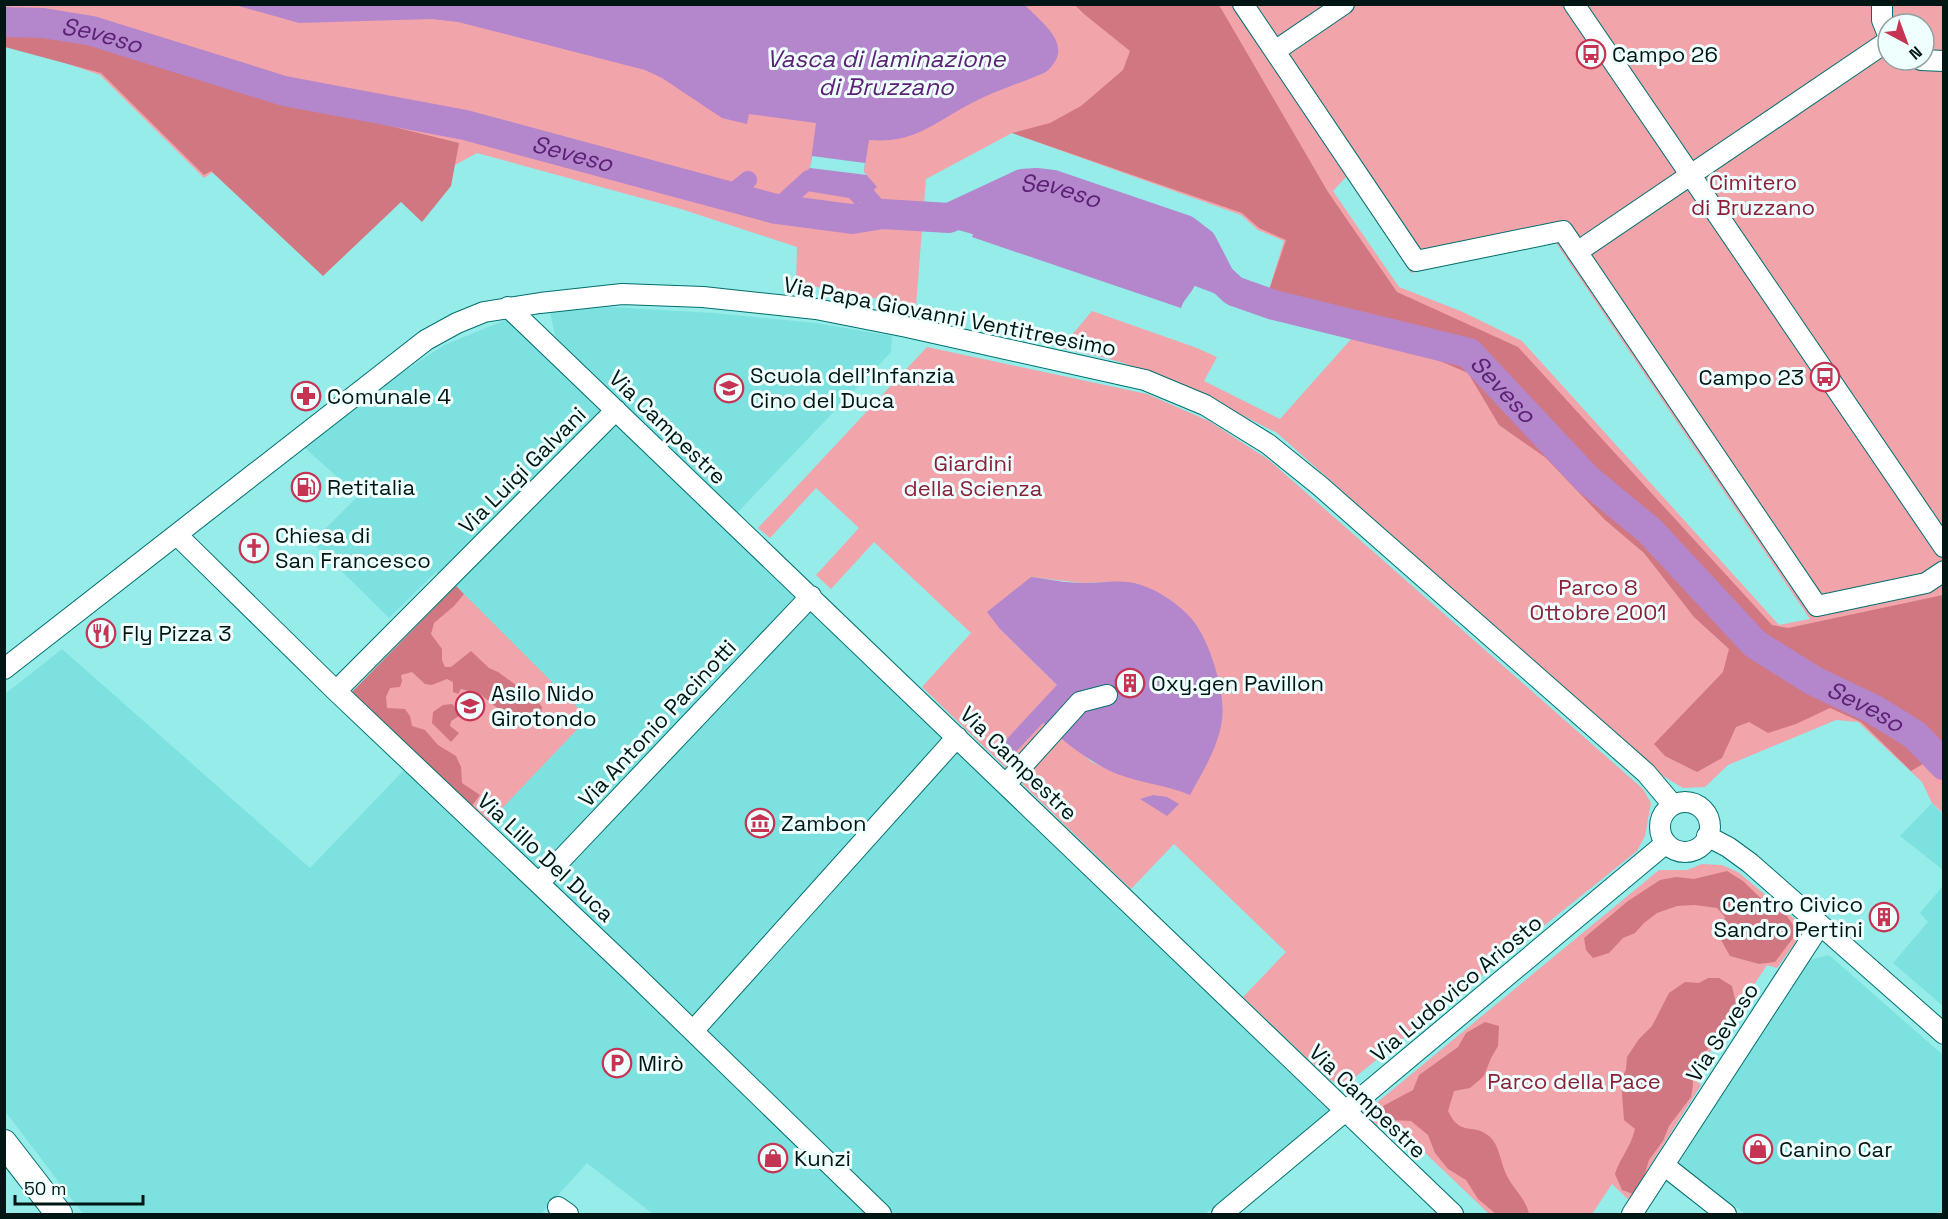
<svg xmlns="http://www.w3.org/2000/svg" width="1948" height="1219" viewBox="0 0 1948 1219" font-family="'Space Grotesk',sans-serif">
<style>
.built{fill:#7de1df}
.green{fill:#f2a4ab;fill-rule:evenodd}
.forest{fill:#d17781}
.water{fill:#b486cc}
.pier{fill:#95ece9}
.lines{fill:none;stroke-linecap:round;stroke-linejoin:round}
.canal{stroke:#b486cc;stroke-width:18}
.river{stroke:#b486cc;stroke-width:30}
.minor-casing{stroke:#006f6e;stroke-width:22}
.major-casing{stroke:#006f6e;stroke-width:28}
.minor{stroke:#fff;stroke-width:20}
.major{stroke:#fff;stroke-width:26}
.labels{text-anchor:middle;stroke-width:6;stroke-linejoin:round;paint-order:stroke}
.poi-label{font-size:22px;fill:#001615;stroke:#effffe;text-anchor:start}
.park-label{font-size:22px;fill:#8b1f37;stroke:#effffe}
.street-label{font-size:22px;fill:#001615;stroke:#effffe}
.water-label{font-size:24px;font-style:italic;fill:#5b2175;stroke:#effffe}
</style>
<rect width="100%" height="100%" fill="#95ece9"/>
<path class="built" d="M611,307L713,313L816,323L892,336L891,352L735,515L557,344L550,312Z
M508,319L1330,1111L1205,1214H653L587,1163L541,1214H83L5,1111V694L62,649L310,868L405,769L456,586L436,572L389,618L312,542L358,496L303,446L382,386L444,345Z
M1932,803L1943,815V870L1900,836Z
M1943,886V1006L1893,963L1928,922L1920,913Z
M1829,955L1943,1055V1214H1745L1679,1163L1809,960Z"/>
<path class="green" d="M4,5H1943V813L1932,803L1922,782L1858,722L1836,720L1728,765L1705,787L1683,788L1663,776L1277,433C1225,406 1175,380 1120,362C1101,356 1080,353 1061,348L1092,311L1197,348L1217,357L1204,381L1280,419L1352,338L1263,309L1284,241L1258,230L1241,215L1012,133L926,179L916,306L796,283L797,247L681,209L477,153L418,185L323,275L213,172L204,178L100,75L5,42ZM1888,24H1924V60H1888ZM1346,177L1411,273L1556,243L1810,619L1779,625L1522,341L1463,312L1399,287L1333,191Z
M927,347L1147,394L1209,421L1269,460L1643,789L1651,803L1645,836L1637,851L1349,1082L1341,1086L1329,1079L1243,997L1286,952L1174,844L1131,889L922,687L971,633L874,542L831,589L816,575L859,528L816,488L770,538L758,528ZM1031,577L1082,583L1114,582L1139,584L1172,787L1119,774L1092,762L1043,723L1057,685L1000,629Z
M456,586L588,718L488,823L351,693Z
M1702,864L1722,865L1738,872L1803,926L1795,943L1777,968L1767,965L1693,1078L1701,1085L1648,1169L1655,1174L1634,1205L1612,1184L1592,1214H1489L1396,1125L1381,1128L1373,1122L1370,1114L1374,1105L1659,870H1687Z"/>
<path class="forest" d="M1075,5H1219L1328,192L1397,292L1518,347L1772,625L1788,628L1943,595V747L1928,761L1911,771L1861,722L1830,708L1796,724L1768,733L1749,722L1736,727L1722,758L1697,772L1665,756L1654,744L1723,672L1729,649L1694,617L1644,553L1605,520L1546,458L1499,425L1468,373L1440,361L1356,339L1262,311L1286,240L1259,228L1242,213L1012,133L1050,123L1081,106L1123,70L1130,51L1084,14Z
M4,6L112,41L219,81L277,98L459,143L451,186L422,222L401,202L323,276L211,171L204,175L101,73L5,47Z
M456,586L464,594L454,606L434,623L431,634L442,649V660L445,667H451L471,651L489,668L498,672L535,699L542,707L541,714L534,722C523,720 519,709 506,712L496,707L480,694L461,689L458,694L453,692V682L447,679L432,685L425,684L412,672L401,675L402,681L400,687L390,688L386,697L387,708L405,709L410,716L412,726L425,730L438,745L456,756L461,767L462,783L480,795L471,807L351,693Z
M452,704L458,711L459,716L451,721L450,726L459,733L451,742L432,723L433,712L443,705Z
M1727,871L1743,881L1770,907L1787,916L1795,928L1793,938L1775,962L1759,964L1730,956L1721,940L1725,917L1717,908L1695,905L1677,906L1657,913L1644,923L1635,933L1623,938L1609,953L1593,958L1586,950L1584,938L1628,901L1660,880L1676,877L1694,879Z
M1708,978H1719L1732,986L1736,1004L1733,1012L1692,1072L1693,1085L1691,1097L1669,1126L1663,1141L1649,1160L1641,1186L1633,1194L1622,1190L1615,1174C1621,1156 1630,1149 1635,1129L1624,1120L1621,1081L1626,1069L1627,1057L1639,1039L1652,1026L1669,993L1685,982L1699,983Z
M1485,1022L1499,1026L1498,1046L1491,1058L1484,1076L1470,1088L1454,1091L1448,1111C1461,1138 1472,1122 1489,1136C1500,1146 1500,1161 1506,1174C1513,1189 1526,1199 1529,1214H1496L1478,1199L1466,1180L1448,1169L1435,1153L1428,1135L1411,1121L1392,1120L1384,1114L1383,1106L1413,1090L1419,1075L1458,1047L1466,1033Z"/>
<path class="water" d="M235,5H1025C1044,25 1076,46 1046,72C1022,83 996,90 972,103C934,122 916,144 869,140L864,172L877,187L856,205L849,198L807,191L797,180L810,168L816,123L749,114L747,124L722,118L662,78L645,70L458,22L432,19L299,23Z
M1035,193L1054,197L1182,241C1202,255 1205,265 1194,287C1190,295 1184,299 1181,308L972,237L979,217L1018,197Z
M1031,577C1048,579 1065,583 1081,583C1100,584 1122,578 1141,585C1159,591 1177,603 1190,617C1209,637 1226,693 1222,720C1218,748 1203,771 1190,795C1166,785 1141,783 1117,774C1089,762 1066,743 1043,723L1014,754L1003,743L1057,685L1000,629L987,612Z
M1153,795L1167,797L1179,804L1167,816L1140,799Z"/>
<path class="pier" d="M812,156L865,163L864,172L867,175L810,168Z"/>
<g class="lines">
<path class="canal" d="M727,197L748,180
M776,209L809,179L857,185L883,214
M949,218L999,232
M1175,272L1197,277L1234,291"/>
<path class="river" id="s1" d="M4,22L43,23L92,31L284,91L465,125L776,209L852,219L883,214L949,218L1022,184L1036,183L1053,185L1185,230L1202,243L1220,278L1234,291L1274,305L1469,353L1587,479L1650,531L1755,644L1814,681L1873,709L1915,735L1944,765"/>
<g class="minor-casing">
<path id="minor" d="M1243,4L1416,261L1563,231L1817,606L1926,583L1944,571
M1574,4L1944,547
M1882,4V20L1888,35
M1275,51L1344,4
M1921,60L1944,61
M1577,252L1888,41
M508,307L1453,1214
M177,535L336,691L630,970L881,1214
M4,669L426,340L457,323L484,312L540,303L622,294L703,297L816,309L907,327L1145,380L1205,405L1268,444L1320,486L1646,773L1673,805
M336,691L616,410
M1006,784L1080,702L1107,695
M1660 827a25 25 0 1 1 50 0a25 25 0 1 1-50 0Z
M1707,836L1728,847L1750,863L1944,1034
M539,883L811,596
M693,1031L957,737
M1665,1166L1726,1214
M558,1207L568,1214
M1222,1214L1666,843
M1632,1214L1820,925"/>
</g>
<g class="major-casing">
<path id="major" d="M4,1143L59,1214"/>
</g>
<use href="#minor" class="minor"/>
<use href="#major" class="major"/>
</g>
<defs>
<g id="bus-ring" transform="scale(1.5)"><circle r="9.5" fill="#effffe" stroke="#c53453" stroke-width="1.5"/><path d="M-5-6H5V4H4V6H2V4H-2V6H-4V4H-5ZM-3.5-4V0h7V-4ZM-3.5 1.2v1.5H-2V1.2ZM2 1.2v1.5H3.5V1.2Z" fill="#c53453"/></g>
<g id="school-ring" transform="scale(1.5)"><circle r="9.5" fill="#effffe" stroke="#c53453" stroke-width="1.5"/><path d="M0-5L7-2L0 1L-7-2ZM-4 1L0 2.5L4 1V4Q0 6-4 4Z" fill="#c53453"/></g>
<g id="pharmacy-ring" transform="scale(1.5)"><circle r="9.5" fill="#effffe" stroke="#c53453" stroke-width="1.5"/><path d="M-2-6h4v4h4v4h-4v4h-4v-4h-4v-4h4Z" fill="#c53453"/></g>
<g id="fuel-ring" transform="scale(1.5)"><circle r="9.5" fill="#effffe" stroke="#c53453" stroke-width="1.5"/><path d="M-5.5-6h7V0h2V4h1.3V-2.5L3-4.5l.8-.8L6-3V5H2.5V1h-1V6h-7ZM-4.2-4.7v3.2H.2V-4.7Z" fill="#c53453"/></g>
<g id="church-ring" transform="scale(1.5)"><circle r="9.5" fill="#effffe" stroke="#c53453" stroke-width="1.5"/><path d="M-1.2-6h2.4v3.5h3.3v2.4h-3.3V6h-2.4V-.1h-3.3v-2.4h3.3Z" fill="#c53453"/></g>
<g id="restaurant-ring" transform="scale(1.5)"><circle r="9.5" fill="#effffe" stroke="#c53453" stroke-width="1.5"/><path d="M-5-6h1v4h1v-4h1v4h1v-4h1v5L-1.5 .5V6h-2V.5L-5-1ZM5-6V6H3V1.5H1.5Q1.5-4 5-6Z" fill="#c53453"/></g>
<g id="building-ring" transform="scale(1.5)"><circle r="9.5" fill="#effffe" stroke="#c53453" stroke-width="1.5"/><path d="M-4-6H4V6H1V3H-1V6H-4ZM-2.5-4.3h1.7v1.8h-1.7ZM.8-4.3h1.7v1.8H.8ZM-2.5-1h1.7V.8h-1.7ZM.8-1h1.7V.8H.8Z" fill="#c53453"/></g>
<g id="museum-ring" transform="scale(1.5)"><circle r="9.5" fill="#effffe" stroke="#c53453" stroke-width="1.5"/><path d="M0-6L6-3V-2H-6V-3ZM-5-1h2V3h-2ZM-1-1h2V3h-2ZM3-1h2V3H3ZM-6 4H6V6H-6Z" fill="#c53453"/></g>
<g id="parking-ring" transform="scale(1.5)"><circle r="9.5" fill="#effffe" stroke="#c53453" stroke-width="1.5"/><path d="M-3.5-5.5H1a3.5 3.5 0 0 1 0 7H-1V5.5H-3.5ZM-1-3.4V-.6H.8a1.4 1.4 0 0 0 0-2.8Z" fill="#c53453"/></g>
<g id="shop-ring" transform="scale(1.5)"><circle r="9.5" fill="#effffe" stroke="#c53453" stroke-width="1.5"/><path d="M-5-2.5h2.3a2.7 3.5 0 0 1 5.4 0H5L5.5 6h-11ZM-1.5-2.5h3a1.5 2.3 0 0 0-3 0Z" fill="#c53453"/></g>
</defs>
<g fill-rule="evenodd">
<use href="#bus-ring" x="1591" y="54"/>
<use href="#bus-ring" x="1825" y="377"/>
<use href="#school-ring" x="729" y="388"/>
<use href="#pharmacy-ring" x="306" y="396"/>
<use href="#fuel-ring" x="306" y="487"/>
<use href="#church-ring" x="254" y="548"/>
<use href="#restaurant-ring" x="101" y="633"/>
<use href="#building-ring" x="1130" y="683"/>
<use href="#school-ring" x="470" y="706"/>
<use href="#museum-ring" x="760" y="823"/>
<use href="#building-ring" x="1884" y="917"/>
<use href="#parking-ring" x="617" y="1063"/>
<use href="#shop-ring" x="1758" y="1149"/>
<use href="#shop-ring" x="773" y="1158"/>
</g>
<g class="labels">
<g class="poi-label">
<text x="1612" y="62">Campo 26</text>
<text x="750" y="383">Scuola dell'Infanzia<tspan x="750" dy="25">Cino del Duca</tspan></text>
<text x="1804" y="385" text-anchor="end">Campo 23</text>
<text x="327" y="404">Comunale 4</text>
<text x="327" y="495">Retitalia</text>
<text x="275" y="543">Chiesa di<tspan x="275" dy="25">San Francesco</tspan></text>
<text x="122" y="641">Fly Pizza 3</text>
<text x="1151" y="691">Oxy.gen Pavillon</text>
<text x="491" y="701">Asilo Nido<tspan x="491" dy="25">Girotondo</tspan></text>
<text x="781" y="831">Zambon</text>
<text x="1863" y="912" text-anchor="end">Centro Civico<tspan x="1863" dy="25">Sandro Pertini</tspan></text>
<text x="638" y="1071">Mirò</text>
<text x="1779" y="1157">Canino Car</text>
<text x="794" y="1166">Kunzi</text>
</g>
<g class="park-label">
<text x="1753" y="190">Cimitero<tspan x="1753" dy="25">di Bruzzano</tspan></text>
<text x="973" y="471">Giardini<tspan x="973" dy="25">della Scienza</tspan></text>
<text x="1598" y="595">Parco 8<tspan x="1598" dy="25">Ottobre 2001</tspan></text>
<text x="1574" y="1089">Parco della Pace</text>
</g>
<g class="street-label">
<text transform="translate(950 316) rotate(11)" y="8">Via Papa Giovanni Ventitreesimo</text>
<text transform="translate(668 427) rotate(44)" y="8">Via Campestre</text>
<text transform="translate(522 470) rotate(-45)" y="8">Via Luigi Galvani</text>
<text transform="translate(657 723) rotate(-47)" y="8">Via Antonio Pacinotti</text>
<text transform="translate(1019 763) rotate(44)" y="8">Via Campestre</text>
<text transform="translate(546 857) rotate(43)" y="8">Via Lillo Del Duca</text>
<text transform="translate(1456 988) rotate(-40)" y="8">Via Ludovico Ariosto</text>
<text transform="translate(1722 1032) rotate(-57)" y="8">Via Seveso</text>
<text transform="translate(1368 1101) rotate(44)" y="8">Via Campestre</text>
</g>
<g class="water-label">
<text dy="8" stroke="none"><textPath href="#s1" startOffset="99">Seveso</textPath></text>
<text x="886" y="67">Vasca di laminazione<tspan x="886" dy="28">di Bruzzano</tspan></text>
<text dy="8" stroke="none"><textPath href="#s1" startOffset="585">Seveso</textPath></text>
<text dy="8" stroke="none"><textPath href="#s1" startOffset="1090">Seveso</textPath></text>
<text dy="8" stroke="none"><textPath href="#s1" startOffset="1594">Seveso</textPath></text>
<text dy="8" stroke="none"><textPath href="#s1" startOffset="2080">Seveso</textPath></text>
</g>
</g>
<rect width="1948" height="1219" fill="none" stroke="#001615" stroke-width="12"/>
<g transform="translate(1906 42) rotate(139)"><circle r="28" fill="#effffe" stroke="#8fa2a1" stroke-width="1.5"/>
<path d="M0-4.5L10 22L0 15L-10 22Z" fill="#c53453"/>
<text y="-9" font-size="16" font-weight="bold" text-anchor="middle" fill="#001615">N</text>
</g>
<path d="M15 1195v9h128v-9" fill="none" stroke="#001615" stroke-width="3"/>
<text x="24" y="1195" font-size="18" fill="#001615" stroke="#effffe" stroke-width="4.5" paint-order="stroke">50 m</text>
</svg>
